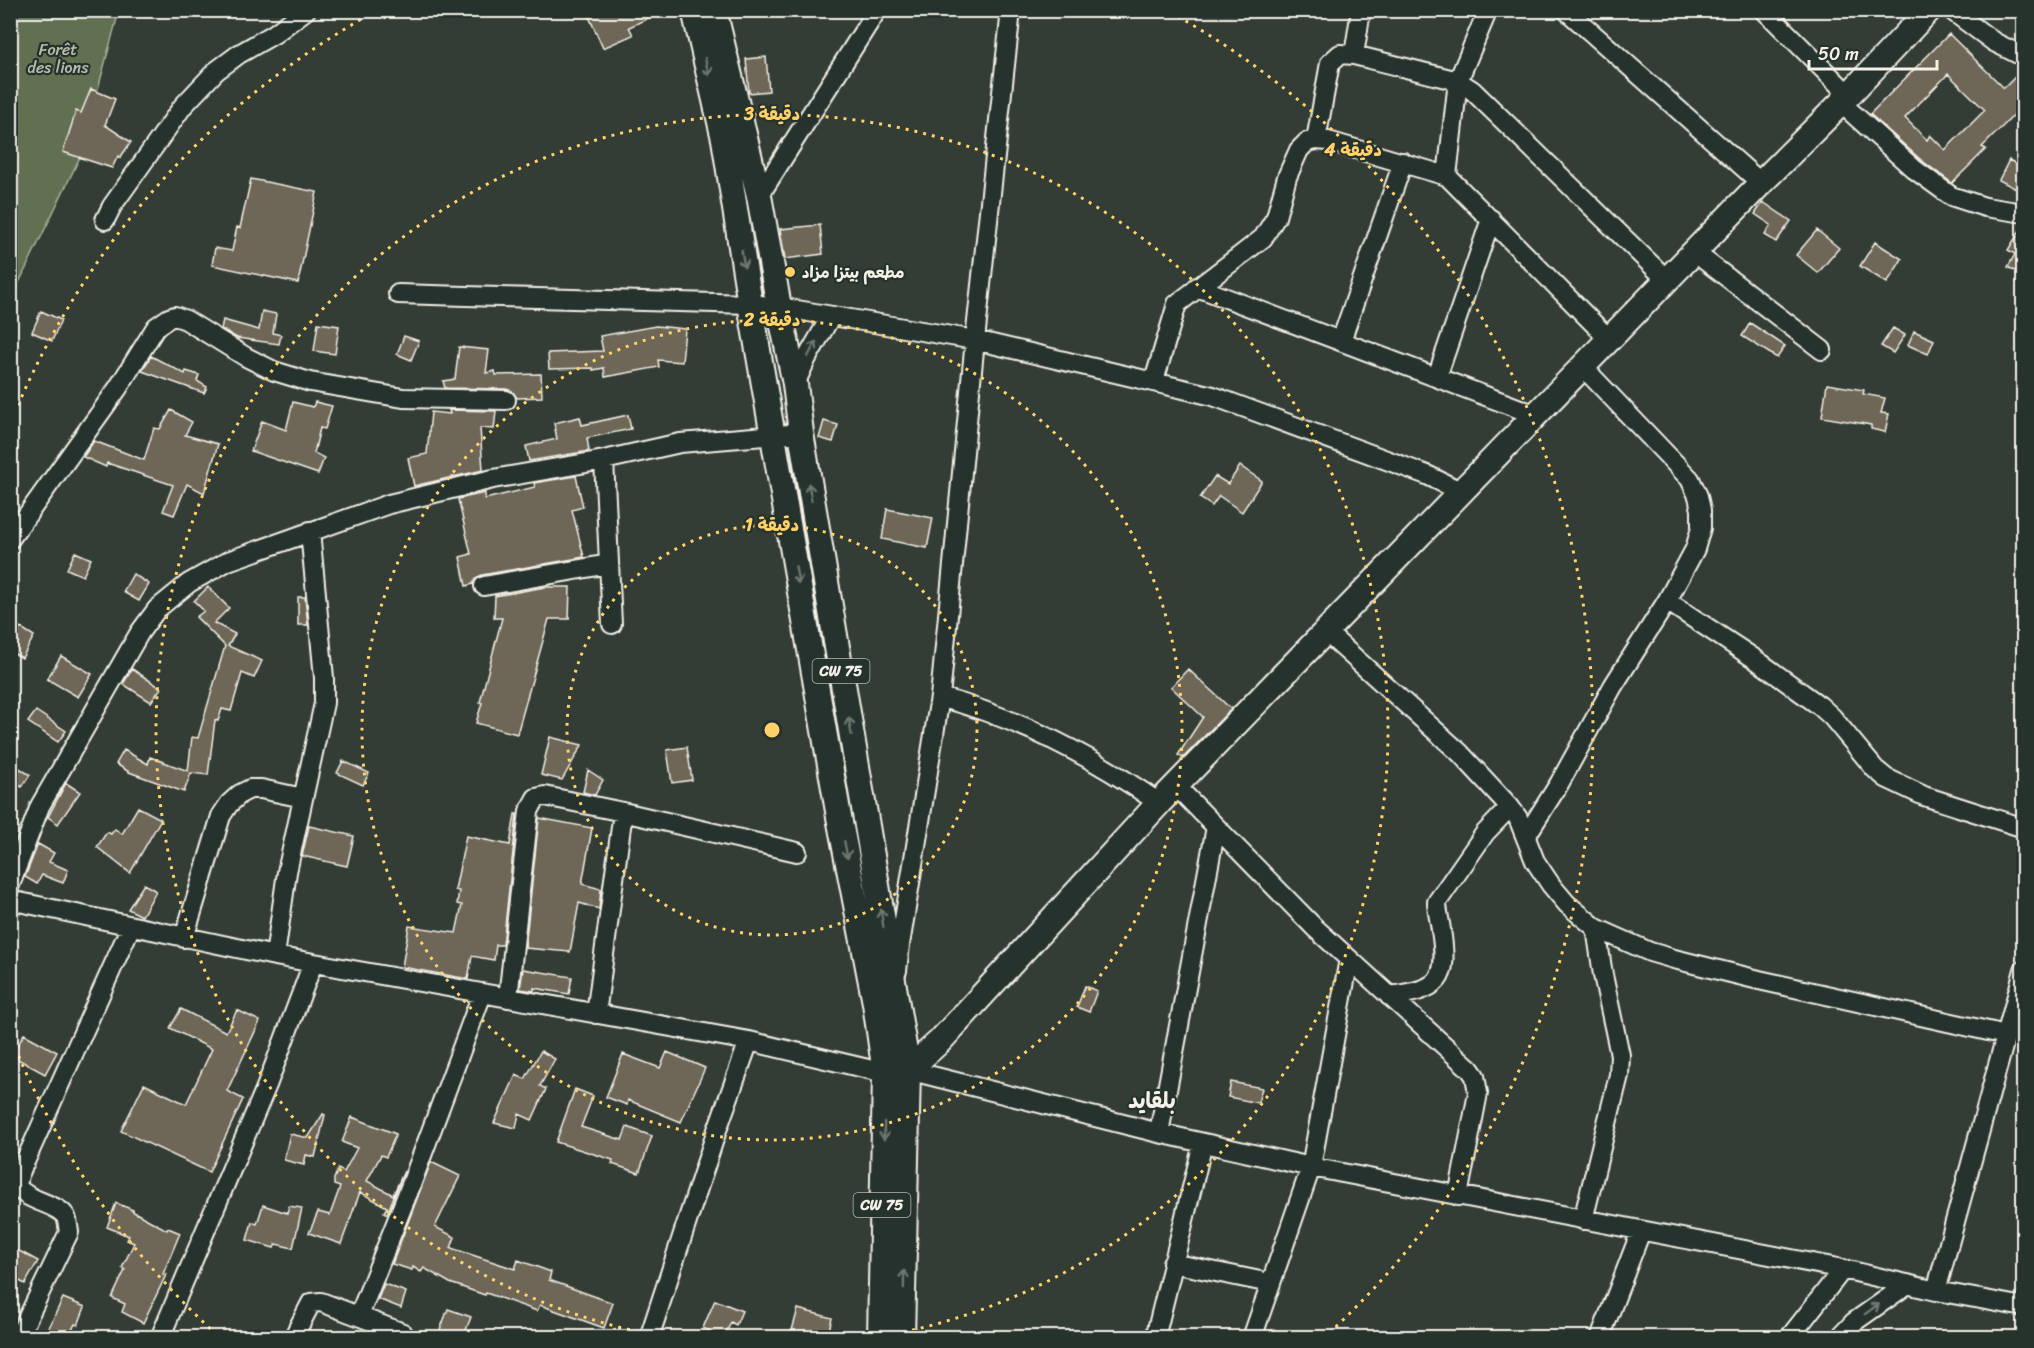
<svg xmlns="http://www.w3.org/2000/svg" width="2034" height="1348" viewBox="0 0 2034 1348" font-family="Sriracha,'Playpen Sans Arabic',sans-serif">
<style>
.green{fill:#606f51;stroke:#aab09c;stroke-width:1.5}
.building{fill:#6e6656;stroke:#f4f1e8;stroke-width:1.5;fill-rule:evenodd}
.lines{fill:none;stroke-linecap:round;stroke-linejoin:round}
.minor-casing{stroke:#f4f1e8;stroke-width:22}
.major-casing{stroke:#f4f1e8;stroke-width:28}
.minor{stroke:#26332d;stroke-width:18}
.major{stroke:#26332d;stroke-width:24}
.oneway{stroke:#6e766e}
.ring{fill:none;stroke:#ffd166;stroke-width:3;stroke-dasharray:3 6}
.poi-dot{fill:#ffd166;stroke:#26332d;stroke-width:2}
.labels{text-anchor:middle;stroke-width:4.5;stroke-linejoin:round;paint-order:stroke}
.shield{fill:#26332d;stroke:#b6b8b0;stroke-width:1.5}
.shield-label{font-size:15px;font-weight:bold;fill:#f4f1e8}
.park-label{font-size:16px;fill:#b9bdac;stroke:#26332d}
.poi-label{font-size:16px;font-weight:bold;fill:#f4f1e8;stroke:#26332d;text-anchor:start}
.district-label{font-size:22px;font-weight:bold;fill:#f4f1e8;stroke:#26332d}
.centre{fill:#ffd166;stroke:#26332d;stroke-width:3}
.ring-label{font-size:18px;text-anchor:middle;font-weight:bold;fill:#ffd166;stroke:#26332d;stroke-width:4.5;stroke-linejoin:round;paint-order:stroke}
</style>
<rect width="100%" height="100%" fill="#343d35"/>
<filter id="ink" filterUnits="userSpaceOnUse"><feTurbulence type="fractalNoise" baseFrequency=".0167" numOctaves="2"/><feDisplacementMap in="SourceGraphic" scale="12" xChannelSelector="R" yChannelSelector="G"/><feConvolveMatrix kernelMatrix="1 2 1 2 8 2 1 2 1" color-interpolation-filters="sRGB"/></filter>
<g filter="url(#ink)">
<path class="green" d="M11,11H119L79,159L11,299Z"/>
<path class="building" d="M586,10H666L629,27L633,35L603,48Z
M1949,34L2004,88L2024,68V105L1982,147L1986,149L1952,183L1921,160L1870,114ZM1948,74L1985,110L1945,150L1930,135L1927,140L1905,118Z
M766,57L769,91L749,93L746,59Z
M91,89L115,99L105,125L131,142L120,158L118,156L112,168L63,152L76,111L81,113Z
M2009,160L2024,168V193L1999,180Z
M251,179L317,192L298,283L212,265L215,248L232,251L237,227L240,228Z
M1763,202L1791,221L1776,242L1765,235L1771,225L1755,214Z
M2024,224V276L2008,267L2015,254L2008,250Z
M820,225L823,254L785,259L780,229Z
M1817,230L1839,248L1818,273L1796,255Z
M1875,242L1902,259L1887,283L1860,266Z
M41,311L61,320L52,341L32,332Z
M262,311L276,314L273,333L281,335L279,344L237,338L221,329L223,320L259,330Z
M318,323L339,326L335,354L314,351Z
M1750,323L1785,346L1777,358L1742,336Z
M656,326L685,329L682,362L658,360L659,367L605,377L604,368L593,370V368L549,369L548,353L603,351L600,336Z
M1893,328L1905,335L1893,353L1881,346Z
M1914,331L1934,340L1928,354L1908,345Z
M404,336L419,341L411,360L397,354Z
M459,347L489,350L486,373L495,371L496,375L541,374L542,397L517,398L512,391L506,389L445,388L443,381L455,379Z
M151,356L185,374L186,371L199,375L197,381L207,387L204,393L142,371Z
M1827,384L1864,390L1863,394L1885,398L1881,413L1889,414L1885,432L1871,429V425L1822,417Z
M293,402L313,407L315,402L332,406L325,429L320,428L314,453L324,458L318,474L251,451L262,421L286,430Z
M171,410L192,422L185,435L218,444L204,493L187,484L174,515L163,511L173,485L107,463L106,467L83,457L94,441L144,460L154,428L160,429Z
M449,410L496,411L494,429L480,428L483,470L414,486L408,458L427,454L431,412L450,414Z
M628,415L631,429L587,438L589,451L529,461L526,446L557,439L554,423L580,417L582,425Z
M824,421L838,425L833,442L819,438Z
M1240,466L1262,481L1242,512L1219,496L1212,506L1200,498L1215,476L1228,484Z
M576,476L583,507L572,510L584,557L482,575L476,578L473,584L466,586L460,557L471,554L458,499L485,493V499L535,487L534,483Z
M887,509L933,518L927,548L882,539Z
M75,552L91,559L83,576L67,569Z
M133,574L149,584L139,601L123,592Z
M208,587L229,608L214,623L235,634L228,646L262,661L254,678L242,673L231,711L222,709L218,721L215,720L208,775L191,773L184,792L129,772L116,764L124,750L148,764L150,757L188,771L192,737L198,738L225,646L196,617L204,611L194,601Z
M545,587H570L569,619H549L517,734L476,723L482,703L480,702L502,618H494L495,596Z
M298,597H305L308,625H298Z
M18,626L34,636L22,658L10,651V640Z
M61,656L92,674L78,697L47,679Z
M132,669L161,688L151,702L123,684Z
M1188,669L1231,709L1183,758L1178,755L1203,717L1171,687Z
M36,711L66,731L58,742L28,722Z
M550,737L582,745L562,780L541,775Z
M687,747L692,780L672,783L667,750Z
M343,761L369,773L363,785L337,773Z
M10,762L30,775L22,787L10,780Z
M588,770L603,780L595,795L583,792Z
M66,783L80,792L58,824L48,817Z
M138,807L161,819L130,873L97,847L107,832L111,834L115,829L122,834Z
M515,814H517L503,945H496L494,960L472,956L468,979L402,967L409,926L456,933L462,905L457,904L459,891L455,890L466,836L510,845Z
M539,818L592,828L582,884L601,889L599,909L579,903L570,952L525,948Z
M309,826L354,836L347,866L302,856Z
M38,844L54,853L49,862L68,870L63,883L42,875L37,884L25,877Z
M144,884L156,891L142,916L128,909Z
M523,969L572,977L569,994L534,988V991L520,989Z
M1085,986L1097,991L1089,1012L1077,1007Z
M181,1009L226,1032L237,1010L260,1021L227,1091L243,1099L209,1172L121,1131L144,1084L186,1104L212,1049L170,1028Z
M24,1034L57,1052L45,1074L12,1056Z
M541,1051L555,1059L540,1086L546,1089L532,1120L519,1114L516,1128L494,1123L516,1075L525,1079Z
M667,1052L705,1068L681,1122L628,1100L627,1105L606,1097L623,1054L660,1068Z
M1231,1082L1262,1088L1258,1103L1228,1097Z
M575,1089L593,1096L581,1127L622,1140L627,1127L652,1136L639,1173L612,1164L613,1160L556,1142Z
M323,1114L325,1115L315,1157L306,1155L304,1165L284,1160L290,1134L308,1138Z
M352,1117L396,1134L386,1157L381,1155L367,1181L393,1195L404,1171L387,1214L384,1212L387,1207L360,1192L341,1244L309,1233L318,1212L330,1215L340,1187L334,1185V1179L338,1169L344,1172L357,1148L342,1142Z
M431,1162L460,1176L435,1227L455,1237L451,1248L515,1269L518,1260L551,1272L549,1280L613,1303L604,1328L540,1305L537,1311L486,1293L485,1295L450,1283L424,1268L421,1272L413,1267L412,1270L392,1264Z
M116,1203L133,1210L132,1211L167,1230L168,1228L180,1233L163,1274L166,1275L143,1323L122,1312L125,1304L112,1298L125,1270L122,1268L134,1243L127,1240L129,1236L107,1227Z
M263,1205L287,1213L289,1206L302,1208L293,1248L276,1244L274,1248L247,1240L252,1222L257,1224Z
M10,1246L38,1261L25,1284L10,1276Z
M384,1284L406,1292L401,1308L378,1299Z
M63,1298L85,1307L78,1325L75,1324L68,1338H44Z
M715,1300L742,1311L736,1325L731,1322L724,1338L703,1328Z
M448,1309L471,1317L463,1338H437Z
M798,1309L832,1318L827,1338H805L791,1334Z"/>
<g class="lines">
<g class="minor-casing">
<path id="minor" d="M1566,10L1761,183
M1764,10L1849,95
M1951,10L1994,42L2024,57
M1354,55L1361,10
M1841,103L1914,169L1951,196L1985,207L2024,213
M1316,140L1330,63L1340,54L1354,55L1458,81L1472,90L1667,280
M1447,176L1458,81L1488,10
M759,196L877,10
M105,220L112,206L183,106L216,71L239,54L274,34L306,10
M1694,252L1822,350
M1197,287L1536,415
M398,294L750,304L779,307L975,340L1213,396L1427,475L1462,492
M1341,341L1403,162
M1437,377L1491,219
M1154,381L1177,304L1263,238L1276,217L1287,177L1299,150L1307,142L1316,140L1328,141L1447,176L1609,339
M795,384L807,358L831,316
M604,460L612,624
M10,539L118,388L156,327L169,318L175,316L186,320L246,357L274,371L310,382L403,398L506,400
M484,586L609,564
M1667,601L1755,659L1820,706L1832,717L1875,769L1886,778L1924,796L2024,828
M1326,632L1460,753L1510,807L1518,818L1535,861L1551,885L1567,904L1596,928L1650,952L1674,959L1759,980L2006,1035
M940,697C1022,720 1090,755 1159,803
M1176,786L1314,927L1470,1069L1475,1076L1478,1093L1458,1196
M1526,836L1559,784L1613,686L1667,601L1695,549L1701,528V510L1698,496L1690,479L1583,367
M10,885L40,806L140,632L157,609L189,583L228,561L389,504L493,479L604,460L680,443L801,433
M10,900L275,956L749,1041L885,1073
M184,938L215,836L221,816L229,804L240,794L250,789H261L303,798
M275,956L287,872L324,703V678L310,531
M897,971L900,945L940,697L975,340L1011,10
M1389,996C1440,990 1449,981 1441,930C1440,921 1437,912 1437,902L1485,833L1510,807
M508,998L529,811L536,798L545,796L623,812L797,852
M596,1014L623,812
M908,1070L1159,1133L1311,1167L1843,1269L1936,1291L2024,1307
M1159,1133L1216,827
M1583,1220L1619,1075L1620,1055L1603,975L1596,928
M1172,1263L1270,1283
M1936,1291L2024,970
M359,1316L411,1185L482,994
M18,1338L69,1232C68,1227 68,1222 66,1217C58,1203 27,1202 17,1186L19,1175L131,926
M160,1338L267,1085L313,963
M293,1338L311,1303L321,1302L403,1333
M649,1338L717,1130L749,1041
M1155,1338L1203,1143
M1252,1338L1311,1167L1349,959
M1600,1338L1641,1231
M1789,1338L1843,1269
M1839,1338L1854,1322L1908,1284"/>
</g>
<g class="major-casing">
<path id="major" d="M694,10L724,139L750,304L839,817L875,1003L885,1073L880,1338
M714,10L759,196L779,307L795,384L801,433L908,1070L902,1338
M885,1073L908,1070L940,1041L1159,803L1761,183L1841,103L1929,10"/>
</g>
<use href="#minor" class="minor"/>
<use href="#major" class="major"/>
</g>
<defs><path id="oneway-shaft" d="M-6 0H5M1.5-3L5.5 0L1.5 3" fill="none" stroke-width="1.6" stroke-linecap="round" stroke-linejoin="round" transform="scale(1.5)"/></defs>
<g class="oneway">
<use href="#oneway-shaft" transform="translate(707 67) rotate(77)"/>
<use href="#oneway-shaft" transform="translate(743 259) rotate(81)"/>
<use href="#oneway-shaft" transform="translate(812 349) rotate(-62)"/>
<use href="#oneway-shaft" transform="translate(810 492) rotate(-100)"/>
<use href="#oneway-shaft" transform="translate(797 575) rotate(80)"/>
<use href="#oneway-shaft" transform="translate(850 726) rotate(-100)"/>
<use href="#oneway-shaft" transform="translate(846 850) rotate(79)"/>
<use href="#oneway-shaft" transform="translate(882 918) rotate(-99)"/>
<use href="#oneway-shaft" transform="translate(884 1131) rotate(91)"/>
<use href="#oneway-shaft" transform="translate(904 1279) rotate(-89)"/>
<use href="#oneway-shaft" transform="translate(1872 1309) rotate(-36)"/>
</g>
</g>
<g class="ring">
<circle cx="772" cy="730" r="205"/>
<circle cx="772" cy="730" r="410"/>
<path d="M665 1337A616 616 0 1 1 879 1337"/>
<path d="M217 1335A821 821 0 0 1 11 1038M11 422A821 821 0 0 1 374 12M1170 12A821 821 0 0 1 1327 1335"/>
</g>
<circle class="poi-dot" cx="790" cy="272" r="6"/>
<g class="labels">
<g class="shield">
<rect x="812.5" y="659" width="57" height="24" rx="4.5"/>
<rect x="853.5" y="1193" width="57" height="24" rx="4.5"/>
</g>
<g class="shield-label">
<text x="841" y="676">CW 75</text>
<text x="882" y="1210">CW 75</text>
</g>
<g class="park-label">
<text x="58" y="55">Forêt<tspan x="58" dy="18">des lions</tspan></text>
</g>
<g class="poi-label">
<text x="802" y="278">مطعم بيتزا مزاد</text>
</g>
<g class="district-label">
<text x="1152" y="1108">بلقايد</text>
</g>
</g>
<circle cx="772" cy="730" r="9" class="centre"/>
<g class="ring-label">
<text x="772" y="120">3 دقيقة</text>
<text x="1353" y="156">4 دقيقة</text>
<text x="772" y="326">2 دقيقة</text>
<text x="772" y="531">1 دقيقة</text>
</g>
<rect width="2034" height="1348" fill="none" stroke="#26332d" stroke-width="36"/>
<rect x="18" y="18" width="1998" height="1312" fill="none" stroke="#f4f1e8" stroke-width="2" filter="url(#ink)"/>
<path d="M1809 60v9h128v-9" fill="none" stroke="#f4f1e8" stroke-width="3"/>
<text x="1818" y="60" font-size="18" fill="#f4f1e8" stroke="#26332d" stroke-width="4.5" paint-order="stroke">50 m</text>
</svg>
